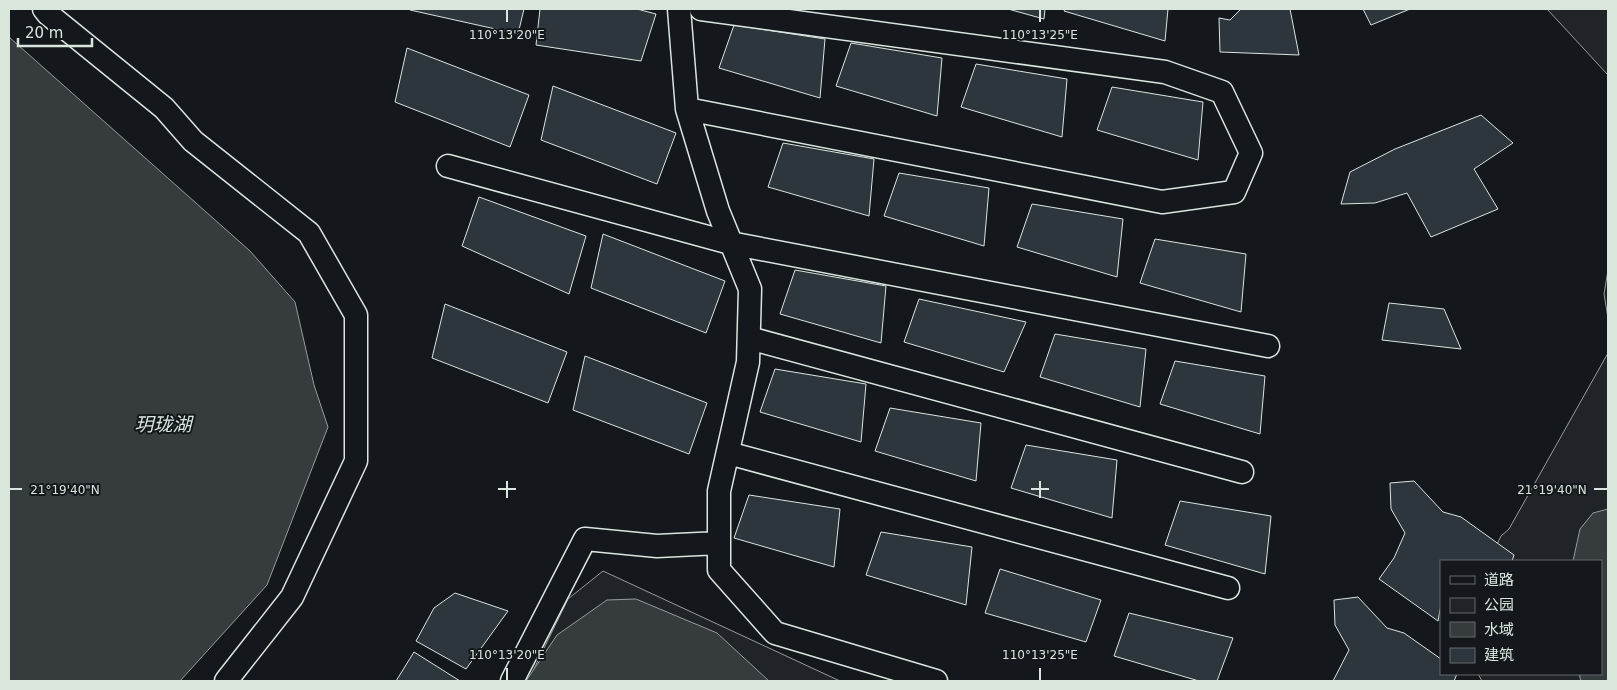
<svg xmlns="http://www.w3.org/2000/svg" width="1617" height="690" viewBox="0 0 1617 690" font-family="'DejaVu Sans','Noto Sans SC',sans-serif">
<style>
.green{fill:#202428;stroke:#939e99}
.water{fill:#363b3e;stroke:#939e99}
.building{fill:#2c363c;stroke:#d8e6dc}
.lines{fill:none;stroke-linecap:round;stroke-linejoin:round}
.minor-casing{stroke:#d8e6dc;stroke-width:25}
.minor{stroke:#14181c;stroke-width:22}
.ticks{fill:none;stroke:#d8e6dc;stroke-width:2}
.labels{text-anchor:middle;stroke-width:4;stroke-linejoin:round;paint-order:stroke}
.water-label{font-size:19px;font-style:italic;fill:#d8e6dc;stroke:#14181c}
.ticks-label{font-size:12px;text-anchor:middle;fill:#d8e6dc;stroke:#14181c;stroke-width:4;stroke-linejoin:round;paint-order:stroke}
</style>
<rect width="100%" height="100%" fill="#14181c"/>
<path class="green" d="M1547,9H1608V75Z
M1608,270V318L1604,294Z
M1608,353V681H1482L1478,674H1601V561H1489L1501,536L1509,529Z
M603,571L840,681H528L568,599Z"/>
<path class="water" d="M9,37L250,251L295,302L314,385L328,427L267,585L180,681H9Z
M1608,509V681H1581L1579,674H1601V561H1573L1580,529L1593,513Z
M636,599L717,633L769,681H526L557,635L607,600Z"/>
<path class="building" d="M411,9H524L518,34L410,10Z
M540,9H637L656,14L641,61L536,45Z
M1008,9H1045L1044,19Z
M1065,9H1168L1165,41L1064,11Z
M1241,9H1290L1299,55L1220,52L1219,18L1230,20Z
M1363,9H1410L1371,25Z
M734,25L825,39L820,98L719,68Z
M851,43L942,58L937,116L836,86Z
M407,48L529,95L510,147L395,102Z
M976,64L1067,79L1062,137L961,107Z
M553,86L676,133L657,184L541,140Z
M1112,87L1203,102L1198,160L1097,130Z
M1481,115L1513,143L1474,169L1498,209L1431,237L1407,193L1375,203L1341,204L1350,172L1395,149Z
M783,143L874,159L869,216L768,187Z
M899,173L989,188L984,246L884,216Z
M479,197L586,236L569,294L462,246Z
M1032,204L1123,219L1117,277L1017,247Z
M603,234L725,281L706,333L591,288Z
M1155,239L1246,254L1241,312L1140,283Z
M795,270L886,286L881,343L780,314Z
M919,299L1026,322L1004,372L904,342Z
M1389,303L1444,309L1461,349L1382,340Z
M445,304L567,352L548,403L432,358Z
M1055,334L1146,349L1140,407L1040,377Z
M585,356L707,403L689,454L573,410Z
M1175,361L1265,376L1260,434L1160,404Z
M775,369L866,384L861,442L760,412Z
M890,408L981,423L976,481L875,451Z
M1026,445L1117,460L1112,518L1011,488Z
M1414,481L1443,512L1461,517L1514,555L1512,561H1441V605L1438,621L1379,579L1394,558L1405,533L1391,509L1390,483Z
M749,495L840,509L834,567L734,538Z
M1180,501L1271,516L1265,574L1165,545Z
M881,532L972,547L966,605L866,575Z
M1000,569L1101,600L1086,642L985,613Z
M455,593L508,611L466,669L416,641L434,608Z
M1358,597L1387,628L1404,633L1441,659V674H1457L1454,681H1333L1349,650L1335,625L1334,600Z
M1129,613L1233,638L1217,681H1199L1114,656Z
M414,652L460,681H396Z"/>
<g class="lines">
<g class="minor-casing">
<path id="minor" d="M44,9L48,14L164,108L193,141L309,233L356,315V461L292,597L226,681
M679,9L687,109
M701,9L1165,72L1222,92L1251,153L1234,192L1162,202L687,109L718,211L750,289L748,362L719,491V570L775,633L936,681
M448,166L730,243L1268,346
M749,338L1242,472
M728,453L1228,588
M512,681L585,539L657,546L719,543"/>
</g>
<use href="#minor" class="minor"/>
</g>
<path class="ticks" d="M507,10V22M1040,10V22M507,481V498M1040,481V498M10,489H22M498,489H516M1031,489H1049M1594,489H1607M507,668V680M1040,668V680"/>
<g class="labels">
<g class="water-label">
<text x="163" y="431">玥珑湖</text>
</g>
</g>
<g class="ticks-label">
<text x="507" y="39">110°13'20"E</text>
<text x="1040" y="39">110°13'25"E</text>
<text x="65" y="494">21°19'40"N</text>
<text x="1552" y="494">21°19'40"N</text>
<text x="507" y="659">110°13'20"E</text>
<text x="1040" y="659">110°13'25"E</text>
</g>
<rect width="1617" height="690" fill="none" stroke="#d8e6dc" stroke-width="20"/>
<rect x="1440" y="560" width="162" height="115" fill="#14181c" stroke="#626a69"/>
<rect x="1450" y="576" width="25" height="8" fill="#14181c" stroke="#626a69"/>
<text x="1484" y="585" font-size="15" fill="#d8e6dc">道路</text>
<rect x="1450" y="598" width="25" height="15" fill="#202428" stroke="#626a69"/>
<text x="1484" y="610" font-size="15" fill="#d8e6dc">公园</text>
<rect x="1450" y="622" width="25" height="15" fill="#363b3e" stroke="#626a69"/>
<text x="1484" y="635" font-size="15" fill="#d8e6dc">水域</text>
<rect x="1450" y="648" width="25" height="15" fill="#2c363c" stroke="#626a69"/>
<text x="1484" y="660" font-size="15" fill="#d8e6dc">建筑</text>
<path d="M18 38v8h74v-8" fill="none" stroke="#d8e6dc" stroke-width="2.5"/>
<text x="25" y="38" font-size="15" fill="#d8e6dc" stroke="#14181c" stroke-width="4" paint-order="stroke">20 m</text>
</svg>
